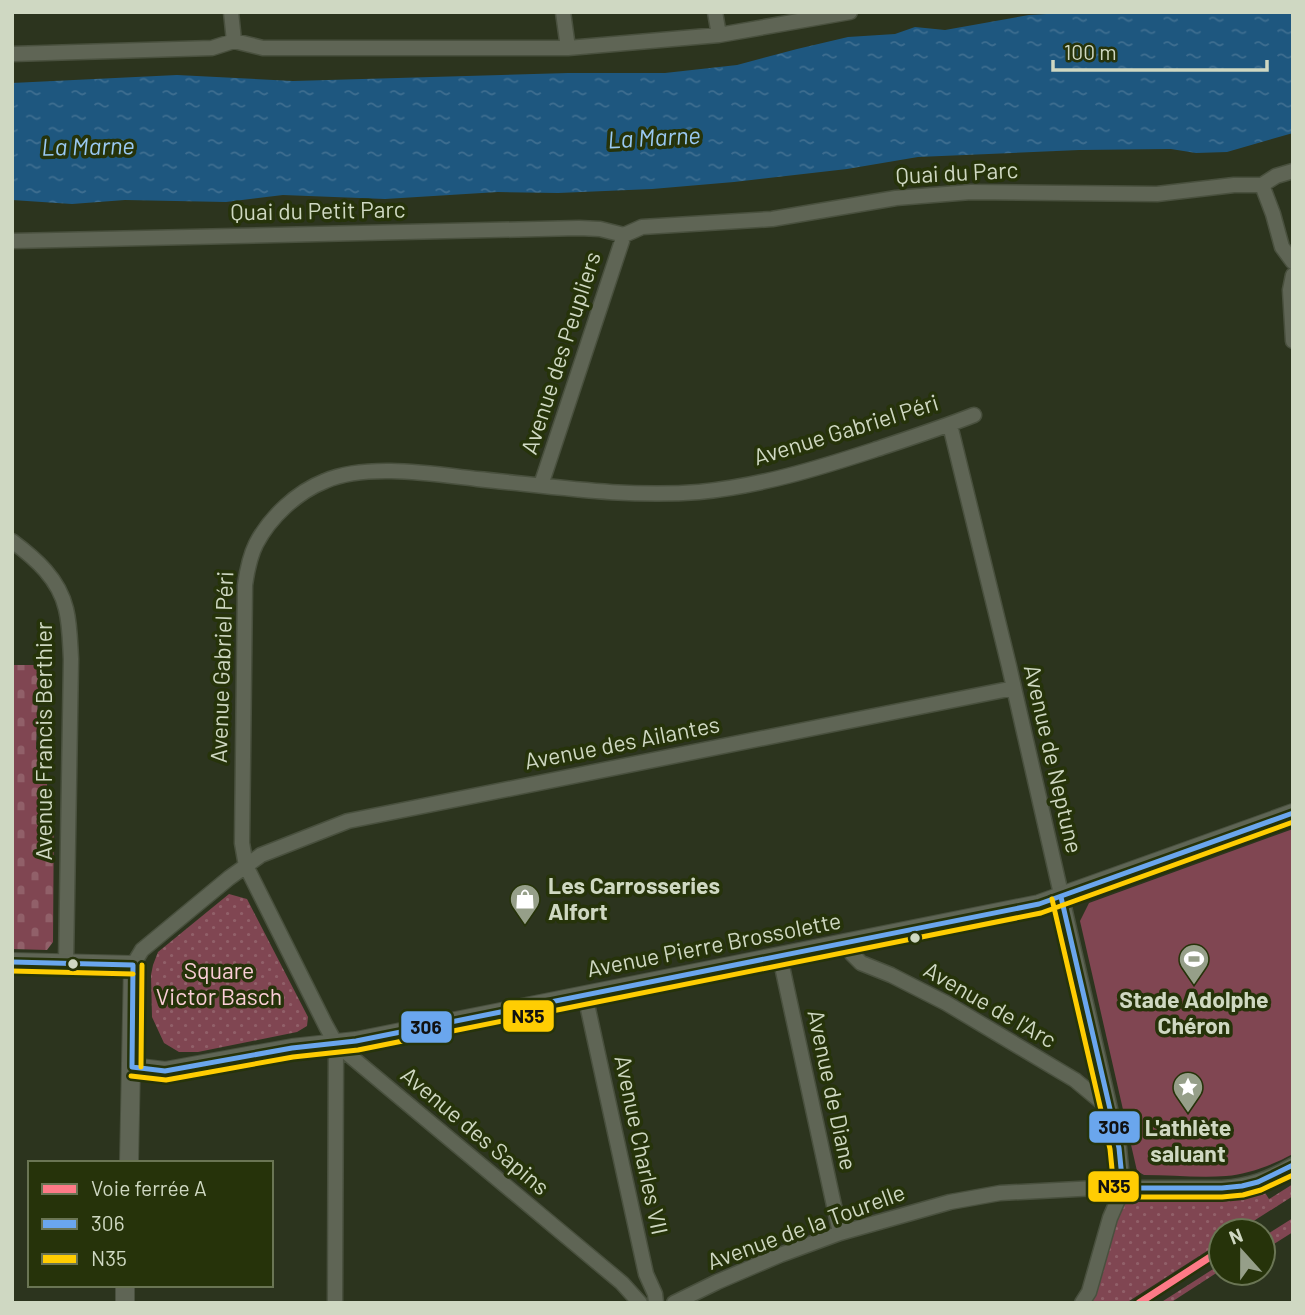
<svg xmlns="http://www.w3.org/2000/svg" width="1305" height="1315" viewBox="0 0 1305 1315" font-family="Barlow,sans-serif">
<style>
.grass{fill:url(#grass-dots)}
.cemetery{fill:url(#cemetery-stones)}
.garden{fill:#804652}
.water{fill:url(#water-ripples)}
.lines{fill:none;stroke-linecap:round;stroke-linejoin:round}
.minor-casing{stroke:#49503e;stroke-width:17}
.tertiary-casing{stroke:#49503e;stroke-width:20}
.minor{stroke:#5f6555;stroke-width:14}
.tertiary{stroke:#5f6555;stroke-width:18}
.bus-1-casing{stroke:#26330a;stroke-width:10}
.bus-2-casing{stroke:#26330a;stroke-width:10}
.bus-1{stroke:#6aa6ed;stroke-width:5}
.bus-2{stroke:#ffcd02;stroke-width:5}
.rail-1-casing{stroke:#26330a;stroke-width:12}
.rail-1{stroke:#fe7a87;stroke-width:7}
.bus-dot{fill:#cfd8c2;stroke:#26330a;stroke-width:2.5}
.labels{text-anchor:middle;stroke-width:7;stroke-linejoin:round;paint-order:stroke}
.street-label{font-size:23px;fill:#cfd8c2;stroke:#26330a}
.poi-label{font-size:23px;font-weight:bold;fill:#cfd8c2;stroke:#26330a}
.park-label{font-size:23px;fill:#fbced7;stroke:#26330a}
.water-label{font-size:24px;font-style:italic;fill:#9ac9f2;stroke:#26330a}
.line-badge{stroke:#26330a;stroke-width:2.5}
.pale-badge-label{font-size:19px;text-anchor:middle;font-weight:bold;fill:#111}
</style>
<defs>
<pattern id="grass-dots" width="8" height="8" patternUnits="userSpaceOnUse" patternTransform="scale(1.75)"><rect width="8" height="8" fill="#804652"/><path d="M2 2h.1M6 6h.1" fill="none" stroke="#916069" stroke-width="1.8" stroke-linecap="round"/></pattern>
<pattern id="cemetery-stones" width="16" height="16" patternUnits="userSpaceOnUse" patternTransform="scale(1.75)"><rect width="16" height="16" fill="#804652"/><path d="M2 7V4a2 2 0 0 1 4 0v3zM10 15v-3a2 2 0 0 1 4 0v3z" fill="#916069"/></pattern>
<pattern id="water-ripples" width="26" height="14" patternUnits="userSpaceOnUse" patternTransform="scale(1.75)"><rect width="26" height="14" fill="#1e577f"/><path d="M2 4q2-2 4 0t4 0M15 11q2-2 4 0t4 0" fill="none" stroke="#3e6e90"/></pattern>
</defs>
<rect width="100%" height="100%" fill="#2c341e"/>
<path class="grass" d="M229,894L247,899L308,1017L307,1026L297,1032L198,1052H179L164,1043L152,1017L151,975L153,965L158,952Z
M1293,1184V1196L1238,1231H1221V1242L1126,1303H1088L1117,1212C1123,1204 1128,1199 1138,1195L1222,1194L1240,1193L1262,1188L1269,1199Z
M1293,1218V1232L1263,1251V1237Z
M1221,1264V1270L1170,1303H1160Z"/>
<path class="cemetery" d="M12,665H39L36,749L47,751V801L54,802L53,942L47,950L12,949Z"/>
<path class="garden" d="M1293,829V1154C1272,1165 1249,1174 1226,1176C1199,1178 1171,1175 1144,1175L1137,1171L1080,921L1089,903Z"/>
<path class="water" d="M1082,12H1293V133L1227,152L1196,153L1171,149L1079,150L918,157L847,169L734,182L652,189L558,193L498,192L385,199L283,195L226,202L125,200L72,204L12,200V83L177,75L293,81L568,73H665L737,65L797,49L848,37L895,34L915,27L945,30L1029,15Z"/>
<g class="lines">
<g class="minor-casing">
<path id="minor" d="M231,12L234,41
M563,12L568,48
M715,12L719,35
M12,54L212,48L234,41L263,48H568L719,35L850,12
M1262,185L1273,214L1282,247L1293,262
M624,235L642,227L772,219L896,198L971,192L1157,194L1234,185H1262L1276,176L1293,171
M12,241L579,228L600,229L624,235
M1293,275L1290,290L1293,341
M950,425L1009,666L1119,1148L1123,1188L1110,1218L1089,1292L1082,1303
M541,485L624,235
M12,541C36,559 59,579 66,609C70,625 70,643 71,659L66,963
M848,943L852,954L861,963L891,975L946,1003L1075,1080L1110,1109
M780,957L840,1233
M133,965L142,950L229,878L261,855L348,821L1014,688
M585,995L646,1274L655,1294L656,1303
M335,1303L336,1044
M640,1303L622,1283L336,1044L326,1026L246,866L242,843L245,585C247,571 250,556 256,544C270,517 297,492 325,481C367,463 433,474 477,479C551,486 625,498 699,492C760,486 816,469 874,450C907,439 941,428 974,415
M674,1303L717,1282L780,1255L840,1233L950,1202L1000,1193L1097,1188H1222C1250,1186 1269,1179 1293,1165"/>
</g>
<g class="tertiary-casing">
<path id="tertiary" d="M12,962L133,965L129,1163
M132,1067L165,1071L292,1048L356,1041L1039,904L1293,813
M125,1303V1285"/>
</g>
<use href="#minor" class="minor"/>
<use href="#tertiary" class="tertiary"/>
<g class="bus-1-casing">
<path id="bus-1" d="M1061,897L1119,1148L1123,1188H1222L1242,1186L1258,1182L1293,1165
M12,962L133,965
M132,1067L165,1071L292,1048L356,1041L1039,904L1293,813
M132,1067L133,965"/>
</g>
<g class="bus-2-casing">
<path id="bus-2" d="M1052,899L1110,1149L1114,1189L1116,1194L1123,1197H1222L1243,1195L1261,1190L1293,1175
M12,971L133,974
M141,1067L142,965
M131,1076L166,1080L293,1057L358,1050L1041,913L1293,822"/>
</g>
<use href="#bus-1" class="bus-1"/>
<use href="#bus-2" class="bus-2"/>
<g class="rail-1-casing">
<path id="rail-1" d="M1139,1303L1221,1250"/>
</g>
<use href="#rail-1" class="rail-1"/>
</g>
<defs>
<g id="shop-pin" transform="scale(1.575)"><path d="M0 17L-7.5 6A9.5 9.5 0 1 1 7.5 6Z" fill="#969f89" stroke="#26330a"/><path d="M-5-2.5h2.3a2.7 3.5 0 0 1 5.4 0H5L5.5 6h-11ZM-1.5-2.5h3a1.5 2.3 0 0 0-3 0Z" fill="#fff"/></g>
<g id="stadium-pin" transform="scale(1.575)"><path d="M0 17L-7.5 6A9.5 9.5 0 1 1 7.5 6Z" fill="#969f89" stroke="#26330a"/><path d="M0-5a6.5 5 0 1 0 0 10a6.5 5 0 1 0 0-10ZM-3.5-1.8h7v3.6h-7Z" fill="#fff"/></g>
<g id="sight-pin" transform="scale(1.575)"><path d="M0 17L-7.5 6A9.5 9.5 0 1 1 7.5 6Z" fill="#969f89" stroke="#26330a"/><path d="M0-6L1.8-2.2L6-1.7L2.9 1.2L3.7 5.4L0 3.3L-3.7 5.4L-2.9 1.2L-6-1.7L-1.8-2.2Z" fill="#fff"/></g>
</defs>
<g fill-rule="evenodd">
<use href="#shop-pin" x="525" y="899"/>
<use href="#stadium-pin" x="1194" y="959"/>
<use href="#sight-pin" x="1188" y="1087"/>
</g>
<g class="bus-dot">
<circle cx="915" cy="938" r="6"/>
<circle cx="73" cy="964" r="6"/>
</g>
<g class="labels">
<g class="street-label">
<text transform="translate(957 173) rotate(-3)" y="8">Quai du Parc</text>
<text transform="translate(318 211) rotate(-1)" y="8">Quai du Petit Parc</text>
<text transform="translate(561 353) rotate(-72)" y="8">Avenue des Peupliers</text>
<text transform="translate(846 430) rotate(-17)" y="8">Avenue Gabriel Péri</text>
<text transform="translate(222 667) rotate(-88)" y="8">Avenue Gabriel Péri</text>
<text transform="translate(44 741) rotate(-90)" y="8">Avenue Francis Berthier</text>
<text transform="translate(622 743) rotate(-11)" y="8">Avenue des Ailantes</text>
<text transform="translate(1053 759) rotate(77)" y="8">Avenue de Neptune</text>
<text transform="translate(714 945) rotate(-11)" y="8">Avenue Pierre Brossolette</text>
<text transform="translate(990 1005) rotate(30)" y="8">Avenue de l'Arc</text>
<text transform="translate(832 1090) rotate(78)" y="8">Avenue de Diane</text>
<text transform="translate(475 1131) rotate(40)" y="8">Avenue des Sapins</text>
<text transform="translate(641 1145) rotate(78)" y="8">Avenue Charles VII</text>
<text transform="translate(806 1227) rotate(-20)" y="8">Avenue de la Tourelle</text>
</g>
<g class="poi-label">
<text x="548" y="894" text-anchor="start">Les Carrosseries<tspan x="548" dy="26">Alfort</tspan></text>
<text x="1194" y="1008">Stade Adolphe<tspan x="1194" dy="26">Chéron</tspan></text>
<text x="1188" y="1136">L'athlète<tspan x="1188" dy="26">saluant</tspan></text>
</g>
<g class="park-label">
<text x="219" y="979">Square<tspan x="219" dy="26">Victor Basch</tspan></text>
</g>
<g class="water-label">
<text transform="translate(654 138) rotate(-3)" y="8">La Marne</text>
<text transform="translate(88 147) rotate(-1)" y="8">La Marne</text>
</g>
</g>
<g class="line-badge">
<rect x="502" y="999" width="53" height="34" rx="7" fill="#ffcd02"/>
<rect x="400" y="1010" width="53" height="34" rx="7" fill="#6aa6ed"/>
<rect x="1088" y="1110" width="53" height="34" rx="7" fill="#6aa6ed"/>
<rect x="1087" y="1170" width="53" height="33" rx="7" fill="#ffcd02"/>
</g>
<g class="pale-badge-label">
<text x="528" y="1023">N35</text>
<text x="426" y="1034">306</text>
<text x="1114" y="1134">306</text>
<text x="1114" y="1193">N35</text>
</g>
<rect width="1305" height="1315" fill="none" stroke="#cfd8c2" stroke-width="28"/>
<rect x="28" y="1161" width="245" height="126" fill="#26330a" stroke="#6a7554" stroke-width="2"/>
<rect x="42" y="1184" width="35" height="10" fill="#fe7a87" stroke="#6a7554" stroke-width="2"/>
<text x="91" y="1196" font-size="21" fill="#cfd8c2">Voie ferrée A</text>
<rect x="42" y="1219" width="35" height="10" fill="#6aa6ed" stroke="#6a7554" stroke-width="2"/>
<text x="91" y="1231" font-size="21" fill="#cfd8c2">306</text>
<rect x="42" y="1254" width="35" height="10" fill="#ffcd02" stroke="#6a7554" stroke-width="2"/>
<text x="91" y="1266" font-size="21" fill="#cfd8c2">N35</text>
<g transform="translate(1242 1252) rotate(339)"><circle r="33" fill="#26330a" stroke="#6a7554" stroke-width="2"/>
<path d="M0-5L12 26L0 18L-12 26Z" fill="#969f89"/>
<text y="-10" font-size="19" font-weight="bold" text-anchor="middle" fill="#cfd8c2">N</text>
</g>
<path d="M1053 60v10h214v-10" fill="none" stroke="#cfd8c2" stroke-width="3.5"/>
<text x="1064" y="60" font-size="21" fill="#cfd8c2" stroke="#26330a" stroke-width="5" paint-order="stroke">100 m</text>
</svg>
